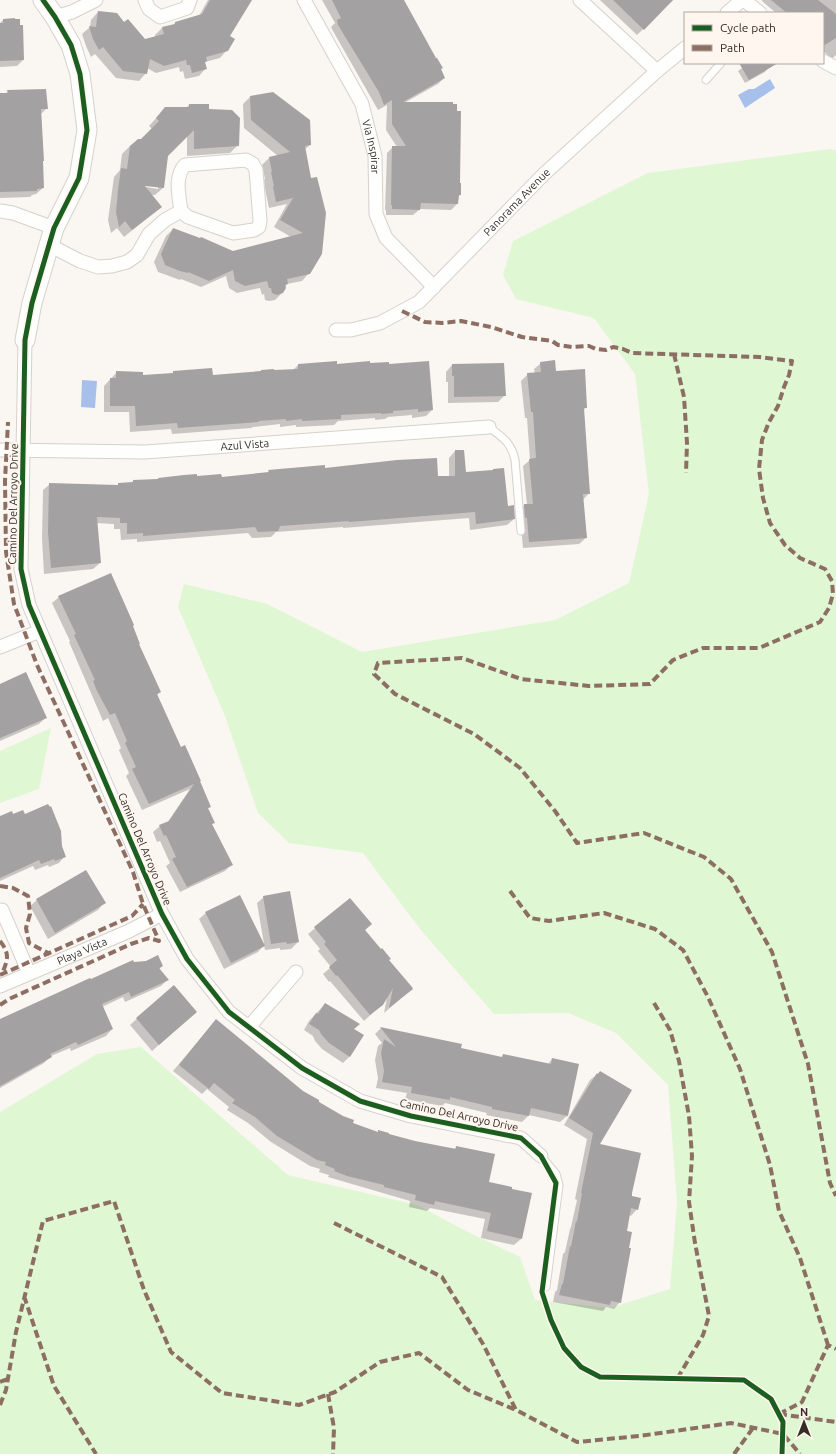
<svg xmlns="http://www.w3.org/2000/svg" width="836" height="1454" viewBox="0 0 836 1454" font-family="Ubuntu,sans-serif">
<style>
.green{fill:#e0f7d3}
.water{fill:#a7bfeb}
.shadow{fill:#0003;fill-rule:evenodd}
.building{fill:#a4a1a2}
.lines{fill:none;stroke-linecap:round;stroke-linejoin:round}
.lane-casing{stroke:#d6d1cc;stroke-width:9}
.street-casing{stroke:#d6d1cc;stroke-width:15}
.secondary-casing{stroke:#d6d1cc;stroke-width:21}
.lane{stroke:#fefefd;stroke-width:7}
.street{stroke:#fefefd;stroke-width:13}
.secondary{stroke:#fefefd;stroke-width:19}
.quiet{stroke:#8d6e63;stroke-width:4;stroke-dasharray:8 4;stroke-linecap:butt}
.cycleway-casing{stroke:#fef6ef;stroke-width:8}
.cycleway{stroke:#1b5e20;stroke-width:5}
.labels{text-anchor:middle;stroke-width:4;stroke-linejoin:round;paint-order:stroke}
.street-label{font-size:11px;fill:#352e27;stroke:#fef6ef}
</style>
<rect width="100%" height="100%" fill="#faf6f2"/>
<path class="green" d="M830,149L836,150V1454H0V1112L97,1054L141,1047L288,1175L417,1205L468,1232L520,1257L535,1300L610,1308L670,1289L677,1202L668,1085L616,1033L568,1013L494,1014L420,929L363,853L289,843L258,813L225,716L178,607L184,584L267,604L362,652L555,620L629,583L649,494L635,374L594,318L516,299L503,275L513,241L648,173Z
M51,728L39,789L0,803V751Z"/>
<path class="water" d="M770,79L775,88L745,108L738,95L749,89H754Z
M82,380L97,381L95,408L81,407Z"/>
<path class="shadow" d="M208,0H249L229,36L227,50L220,58L205,62L204,63L206,68L199,76L185,79L183,71L180,72L179,67L156,73L147,68L146,73L139,81L116,78L95,54L91,57L86,46L82,34L90,27L91,20L98,12L124,24L145,40L155,37V35L162,28L172,26L175,23L199,16Z
M322,0H402L444,78L438,84L404,103L459,184L460,195L458,197L457,204L451,210L420,209L413,215H386V210H385L387,153L393,147H397L386,130L387,105L378,110L333,31L331,27L335,23Z
M600,0H673L637,35Z
M762,0H836V55L832,59L823,51V13H776L762,1Z
M3,20L23,60L17,66L0,67V23Z
M749,63H767L769,67L765,72L745,83L738,71Z
M8,91L47,108L41,114L43,161L42,162L43,188L36,194L32,195L30,197L0,198V94H5Z
M250,97L310,145L304,150L309,273L302,281L287,284L282,293L275,300L269,301L265,300L264,294L262,295L260,288L237,293L229,288L226,276L201,287L181,279L180,280L158,272L154,262L166,236L173,229L233,252L291,237L274,227L287,204L269,208L266,194L264,180L265,179L262,165L269,158L278,156L244,128L243,104Z
M189,105L208,110L238,145L230,153L187,156V136L167,156L163,188L155,195H151L161,207L124,237L117,228L111,233L108,220L114,177L120,170L122,154L130,146L142,140L152,129L149,126L158,116L186,108ZM140,184L158,187V189L140,186Z
M541,363L555,372L586,407L583,411L589,493L583,500L586,538L579,544L523,548L521,524L518,512L524,505H527L523,466L530,460L527,418H525L521,381L528,374H535L534,369Z
M369,364L388,365L432,410L426,416L412,418V415L388,417L385,419L375,420V418L338,421L334,425L296,427V425L280,427V424L253,427L251,428L172,434L171,429L130,432L129,412H104V386L117,372L142,376L171,374L174,372L212,376L293,370L298,365Z
M452,365L505,395L498,402L448,403V382H446V372Z
M455,451L465,473L507,507L514,519L507,525L470,530L469,518L343,528V527L276,532L271,537L252,538L248,533L137,542V539L121,540L120,529H114V524L96,523L100,563L93,569L44,574L42,539L43,490L50,484L117,486L119,484L131,483L133,481L197,477L221,478L267,473L269,471L324,469L437,477H449V458Z
M59,597L132,626L138,644L160,692L157,695L180,749L199,782L210,807L207,809L211,825L231,865L225,871L180,892L166,866L170,863L160,841L157,842L153,832L160,826L167,823L190,789L142,810L126,776L129,773L119,750L121,748L108,718L103,721L69,642L70,641L52,603Z
M0,685L45,718L39,724L0,741Z
M13,815L25,816L61,846L65,856L59,863L49,867L48,865L35,870L33,866L0,881V817Z
M264,897L298,942L291,949L280,950V948L265,950L264,945L258,952L224,969L199,919L206,913L264,944L257,903Z
M350,899L365,930L388,960L405,995L384,1013L387,997L378,1008L364,1021L330,981L329,982L323,974L331,967L318,951L320,949L308,934Z
M37,900L104,903L98,910L48,939L30,906Z
M133,963L162,966L159,970L167,980L161,986L125,1002L123,997L102,1007L112,1029L106,1036L71,1051L70,1048L51,1056L44,1063L0,1088V1020Z
M173,986L189,1018L152,1051L130,1025Z
M325,1004L353,1029L350,1056L343,1063L322,1049L315,1041L313,1036L304,1030L309,1021Z
M216,1020L303,1092L352,1123L377,1133L379,1131L388,1135L414,1142L454,1149L456,1147L488,1183L521,1239L514,1245L481,1238L485,1219L430,1208L427,1211L409,1207L410,1201L328,1177L329,1175L319,1172L320,1169L310,1166L271,1142L248,1123L227,1110L229,1107L207,1089L202,1094L173,1071Z
M381,1028L461,1045L460,1049L501,1058L504,1055L548,1064L552,1059L577,1065L567,1116L560,1122L529,1115L522,1122L486,1115L487,1113L445,1103L442,1106L405,1099L407,1093L376,1088L378,1078L375,1060L378,1046L382,1043L375,1034Z
M600,1072L598,1145L631,1193V1197L637,1209L631,1216L629,1215L626,1232L620,1302L614,1309L606,1307L603,1311L553,1302L555,1292L557,1290L563,1254L565,1252L570,1229L571,1227L577,1200L575,1199L587,1139L564,1125L590,1080Z"/>
<path class="building" d="M210,0H252L230,36L235,39L228,51L206,57L207,61L205,62L207,69L192,73L190,65H187L186,60L164,66L150,59L147,74L123,71L103,47L99,50L93,39L89,26L96,27L98,11L117,13L124,22L128,19L145,39L164,34L162,27L175,24V22L202,14Z
M332,0H404L436,58H437L443,68L441,69L445,78L403,102H453V104H457V111H461L460,183H461V195H459L458,204L421,203L420,210L392,209V205H391L392,146H406L392,124V100L384,105L379,92L338,25L337,20L341,18Z
M613,0H673L644,30Z
M771,0H818L836,14V38L823,46V13H787Z
M15,18V19H20V25H23L24,60L0,61V23H3V19Z
M739,63H778L749,80Z
M46,89L48,109H41L44,161H43L44,188L37,189V191L0,192V93H8L7,90Z
M273,92L310,120L311,145L305,146L311,178L317,177L326,213L322,254L310,274L287,279L288,284L285,285L286,288L283,293L277,295L272,293L271,288H269L267,281L245,286L235,281L233,270L209,281L188,272V273L180,271L165,265L161,254L173,228L200,238L201,237L233,251L303,233L280,220L293,198L276,202L273,186H274L271,172H272L269,157L290,152L251,120L250,96Z
M189,104H209V109L232,110L240,118L239,146L194,149V130L168,156L164,188L145,186L162,207L132,230L125,221L119,227L116,212L118,190L121,168L127,169L130,146L138,139H141L159,121L156,118L165,107H189Z
M555,360L556,371L585,369L587,408H584L590,494H583L587,538L529,542L527,518H525L524,504H533L529,459L536,458L533,412H531L527,373L541,372L540,362Z
M337,361V364L370,361V363L389,362V364L429,361L433,410L418,412V409L393,411V413L381,414V413L341,415V419L302,421V419L286,421V419L258,421L259,422L178,428L177,423L136,426L135,406H110V378H116V371L143,372V375L173,373V371L212,368L213,375L261,371V370L274,369V370L298,369V364Z
M504,363L506,396L454,397V376H452V364Z
M455,450H464L466,472L493,470V469L504,468L508,506L514,505L515,519L476,524L475,512L349,522V521L280,526L278,531L258,532L255,527L143,536V533L127,534V523H120V518L97,517L101,563L51,568L48,532L49,483L118,485V483L133,482V480L158,479V478L184,475L197,474V476L221,474L222,477L269,472L268,470L325,465V468L397,460L437,458L438,476H455Z
M111,573L134,625L133,626L140,644H139L161,692L157,694L181,747L185,745L201,781H200L211,807L208,808L215,823L212,824L233,865L187,887L172,859L176,857L166,835L164,836L159,825L169,821L194,784L149,804L132,769L136,767L125,743L127,741L115,713L110,715L97,691L93,681L95,680L74,635L76,634L58,596Z
M26,672L47,718L0,738V684Z
M48,804L50,807L51,806L61,831L62,846L66,857L55,861L54,859L41,864L39,860L0,878V816L12,811L13,814L23,810L25,814Z
M86,870L106,903L55,933L36,899Z
M290,891L299,942L287,944L286,942L271,944L263,896Z
M240,895L265,946L231,963L205,912Z
M350,898L372,924L365,930L381,949L382,948L391,959L389,960L412,987L413,989L389,1008L393,988L383,1005L370,1015L337,975L336,976L329,967L337,960L324,944L326,942L314,927Z
M158,955L163,966L159,968L169,980L131,997L129,992L102,1004L113,1029L78,1045L76,1042L50,1054L52,1057L0,1086V1019L90,978L91,979L133,960L134,962L146,961Z
M174,985L197,1012L159,1045L136,1018Z
M325,1003L360,1024L354,1029L364,1035L350,1057L329,1043L321,1034L319,1030L309,1024L316,1013L318,1014Z
M216,1019L303,1091L319,1100V1102L343,1116L354,1120L353,1123L378,1132V1130L389,1133V1134L415,1141L456,1149V1146L495,1154L489,1182L512,1187V1189L532,1193L522,1239L487,1231L491,1213L435,1201L434,1205L415,1200L416,1195L384,1187V1185L347,1176L334,1171L335,1169L325,1165L326,1162L317,1160L277,1136L255,1117L232,1103L235,1100L214,1083L209,1089L179,1065Z
M380,1027L462,1044L461,1048L502,1057L503,1054L551,1064L552,1058L579,1064L568,1116L531,1108L529,1116L492,1109V1107L450,1097V1100L411,1093L412,1087L382,1082L384,1071L381,1053L384,1039L396,1047Z
M600,1071L632,1090L600,1144L641,1153L632,1193V1196L641,1198L638,1210L631,1208L627,1231L632,1232L629,1248H631L621,1303L611,1301L610,1305L559,1295L562,1284H563L570,1246L571,1247L576,1221L577,1222L582,1193H581L593,1133L569,1118L597,1073L598,1074Z"/>
<g class="lines">
<g class="lane-casing">
<path id="lane" d="M706,80L721,63
M489,427C503,438 511,442 515,460L521,531
M541,1156L556,1174L559,1185L546,1287"/>
</g>
<g class="street-casing">
<g id="street">
<path d="M145,0L149,9L160,17L187,8L190,0"/>
<path id="s1" d="M304,0L362,104L375,156L376,214L386,238L434,287"/>
<path d="M580,0L657,71"/>
<path d="M744,0L760,13"/>
<path d="M727,13L742,0"/>
<path d="M55,17L72,12L96,0"/>
<path d="M823,61L836,68"/>
<path d="M246,160L253,164L256,170L260,221L259,227L254,230L233,233L188,217L181,211C179,195 174,177 185,165Z"/>
<path d="M0,211L13,213L54,228"/>
<path d="M49,245L80,261L98,267L112,266L127,262L137,255L149,234L165,220L181,211"/>
<path id="s2" d="M336,330H351L380,323L419,302L544,174L657,71L685,48"/>
<path d="M25,340L21,569L29,605L162,914L187,959L229,1012L302,1068L360,1101L411,1116L521,1138L541,1156"/>
<path id="s3" d="M0,450L145,452L489,427"/>
<path d="M0,647L40,631"/>
<path d="M2,910L29,973"/>
<path id="s4" d="M0,986L127,932L162,914"/>
<path d="M249,1027L296,972"/>
</g>
</g>
<g class="secondary-casing">
<path id="secondary" d="M25,340L32,303L54,228L79,178L87,130L80,74L71,45L55,17L43,0"/>
</g>
<use href="#lane" class="lane"/>
<use href="#street" class="street"/>
<use href="#secondary" class="secondary"/>
<path class="quiet" d="M402,311L425,322L442,323L461,321L491,327L522,337L552,341L558,345L572,347L589,346L596,349L606,350L613,347L623,349L632,353L759,357L792,361L789,375L784,387L778,406L769,422L762,440L759,469L763,498L770,523L785,545L800,558L825,569L832,581L833,594L829,608L820,622L759,648H703L673,660L650,684L589,686L521,679L462,658L378,663L374,674L395,694L474,734L520,768L555,811L577,843L644,833L704,857L731,879L772,952L808,1064L830,1183L836,1196
M674,354L684,397L687,443L686,473
M0,886L13,888L28,896L30,914L26,928L29,943L50,954
M510,891L530,918L549,921L604,913L655,929L683,950L708,997L740,1069L770,1165L779,1211L800,1258L828,1345
M0,941C10,954 8,959 2,974
M0,975L132,916L143,904
M654,1003L670,1030L679,1061L689,1116L692,1156L689,1202L695,1243L709,1316L703,1335L677,1379
M0,1005L9,999L131,944L149,938L159,941L143,904L133,872L37,665L14,604L6,552L5,481L8,422
M334,1223L442,1277L483,1344L516,1410L577,1442L639,1436L731,1423L783,1434L800,1454
M24,1296L54,1386L96,1454
M0,1382L8,1379
M328,1394L334,1428L333,1454
M0,1405L6,1390L16,1332L43,1221L114,1201L144,1290L171,1352L222,1393L299,1405L335,1392L380,1362L419,1353L468,1390L516,1410
M779,1414L802,1402L828,1345L836,1349
M779,1414L836,1422
M734,1454L753,1428"/>
<g class="cycleway-casing">
<path id="cycleway" d="M43,0L55,17L71,45L80,74L87,130L79,178L54,228L32,303L25,340L21,569L29,605L162,914L187,959L229,1012L302,1068L360,1101L411,1116L521,1138L541,1156L556,1183L542,1292L551,1320L564,1348L581,1367L600,1377L744,1380L771,1399L783,1422L782,1454"/>
</g>
<use href="#cycleway" class="cycleway"/>
</g>
<g class="labels">
<g class="street-label">
<text dy="4" stroke="none"><textPath href="#s1" startOffset="163">Via Inspirar</textPath></text>
<text dy="4" stroke="none"><textPath href="#s2" startOffset="229">Panorama Avenue</textPath></text>
<text dy="4" stroke="none"><textPath href="#s3" startOffset="245">Azul Vista</textPath></text>
<text transform="translate(13 504) rotate(-89)" y="4">Camino Del Arroyo Drive</text>
<text transform="translate(145 849) rotate(67)" y="4">Camino Del Arroyo Drive</text>
<text dy="4" stroke="none"><textPath href="#s4" startOffset="89">Playa Vista</textPath></text>
<text transform="translate(459 1115) rotate(12)" y="4">Camino Del Arroyo Drive</text>
</g>
</g>
<rect x="684" y="12" width="140" height="52" fill="#fef6ef" stroke="#aea69f"/>
<rect x="692" y="25" width="20" height="6" fill="#1b5e20" stroke="#aea69f"/>
<text x="720" y="32" font-size="12" fill="#352e27">Cycle path</text>
<rect x="692" y="45" width="20" height="6" fill="#8d6e63" stroke="#aea69f"/>
<text x="720" y="52" font-size="12" fill="#352e27">Path</text>
<g transform="translate(804 1422)" stroke="#fef6ef" stroke-width="3" paint-order="stroke">
<path d="M0-3L7 15L0 10L-7 15Z" fill="#352e27"/>
<text y="-6" font-size="11" font-weight="bold" text-anchor="middle" fill="#352e27">N</text>
</g>
</svg>
